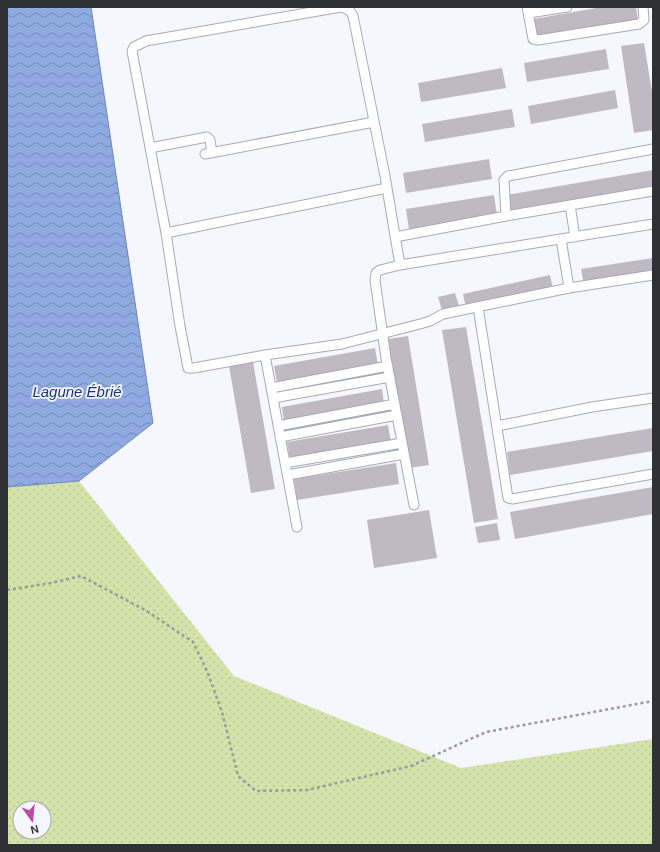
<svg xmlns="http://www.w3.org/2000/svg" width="660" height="852" viewBox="0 0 660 852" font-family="Helvetica,sans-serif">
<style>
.grass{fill:url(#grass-dots);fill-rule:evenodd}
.water{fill:url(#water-waves);stroke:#7286ad}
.building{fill:#beb9c3}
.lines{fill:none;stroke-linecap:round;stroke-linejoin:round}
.lane-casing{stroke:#a7a9b4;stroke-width:11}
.path{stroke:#999aa0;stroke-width:2.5;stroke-dasharray:3 3;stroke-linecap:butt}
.lane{stroke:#fff;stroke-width:9}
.labels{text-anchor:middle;stroke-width:3.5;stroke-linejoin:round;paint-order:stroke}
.water-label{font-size:15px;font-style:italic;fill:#193373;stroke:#f6f7fe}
</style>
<defs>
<pattern id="grass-dots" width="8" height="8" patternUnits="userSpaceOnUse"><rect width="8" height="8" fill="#d4e3aa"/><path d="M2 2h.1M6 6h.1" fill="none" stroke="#b6c393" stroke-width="1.8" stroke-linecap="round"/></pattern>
<pattern id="water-waves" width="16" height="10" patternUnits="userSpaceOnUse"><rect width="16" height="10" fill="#8faae1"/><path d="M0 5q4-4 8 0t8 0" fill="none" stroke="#758bb7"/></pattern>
</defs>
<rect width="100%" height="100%" fill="#f6f7fe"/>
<path class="grass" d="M79,481L234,676L461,768L653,739V845H7V487ZM20,808H44V832H20Z"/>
<path class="water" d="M7,7H91L153,423L79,481L7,487Z"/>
<path class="building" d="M602,7H636L638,20L537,37L534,19Z
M644,43L653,98V130L634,133L621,46Z
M606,49L609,69L527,82L524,63Z
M502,68L506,88L421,102L418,83Z
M615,90L618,108L531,124L528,106Z
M512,109L515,127L425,142L422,124Z
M489,159L492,179L406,193L403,173Z
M653,170V187L509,212L507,195Z
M494,195L497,215L409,230L406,209Z
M653,258V272L584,284L581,269Z
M550,275L553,289L466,308L463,294Z
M455,293L460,309L443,314L438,297Z
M466,327L498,519L474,523L442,330Z
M408,336L429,465L409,468L388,339Z
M375,348L378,365L277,383L274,366Z
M253,362L275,489L251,493L229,366Z
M382,389L384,404L284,422L282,407Z
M388,425L391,442L290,459L287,442Z
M653,428V451L510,475L507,452Z
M396,463L399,484L297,500L294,479Z
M653,487V514L515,539L510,512Z
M429,510L437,558L374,568L367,520Z
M497,523L500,540L478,543L475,527Z"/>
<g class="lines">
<g class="lane-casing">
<path id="lane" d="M341,7L146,41L134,47L132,51L166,233L180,326L188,368H194L265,355L342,344L420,324L430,321L443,314L569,288L561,239
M343,7L350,11L353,16L385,176L400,265
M527,7L533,39L538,40L639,24L644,20L643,7
M529,13L567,7
M150,148L207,137L210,140L212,153
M205,154L374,122
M570,205L575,237
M506,216L504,180L508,176L653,149
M166,233L387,188
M395,237L506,216L653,191
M569,288L653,275
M478,307L508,498L512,499L653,474
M265,355L297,527
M271,388L388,366
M273,398L390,377
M278,426L395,404
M497,426L592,407L653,398
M280,437L397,415
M285,463L402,443
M288,475L404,454
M414,505L386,358L375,280L376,273L380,270L400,265L653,224"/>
</g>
<path class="path" d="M7,590L51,583L81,576L145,610L193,642L207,671L222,712L238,776L256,791L307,790L411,766L486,732L653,701"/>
<use href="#lane" class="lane"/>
</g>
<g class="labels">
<g class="water-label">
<text x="77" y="397">Lagune Ébrié</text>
</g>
</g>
<rect width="660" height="852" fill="none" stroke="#303135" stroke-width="16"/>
<g transform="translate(32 820) rotate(165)"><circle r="19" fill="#f6f7fe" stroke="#a7a8ae"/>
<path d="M0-3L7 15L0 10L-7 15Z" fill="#b84aa8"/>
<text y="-6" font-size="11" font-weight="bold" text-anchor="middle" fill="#303135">N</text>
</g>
</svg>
